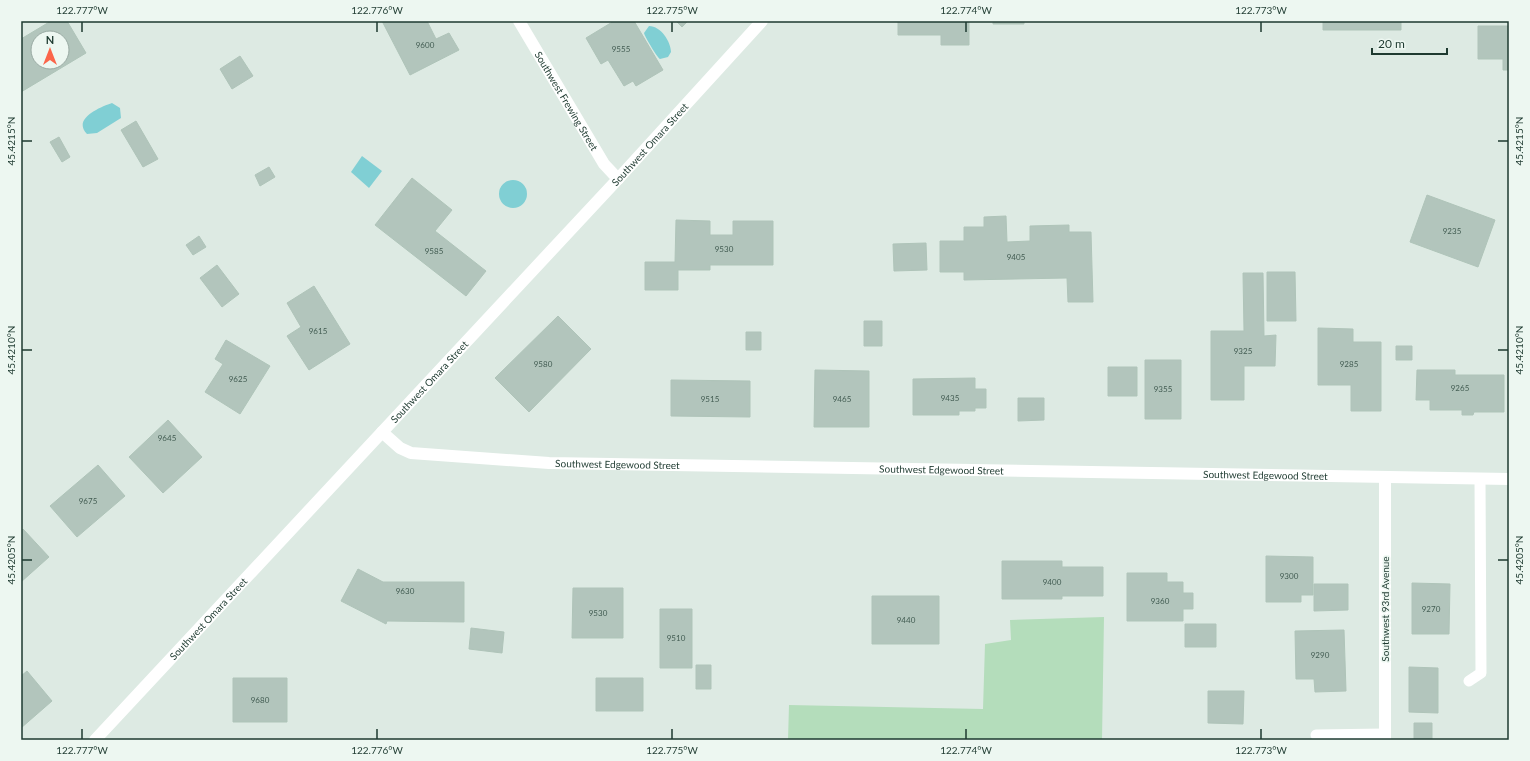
<svg xmlns="http://www.w3.org/2000/svg" width="1530" height="761" viewBox="0 0 1530 761" font-family="Lato,sans-serif">
<style>
.green{fill:#b4ddbb}
.water{fill:#80cfd4}
.building{fill:#b2c5bc;stroke:#afc4b9;fill-rule:evenodd}
.lines{fill:none;stroke-linecap:round;stroke-linejoin:round}
.lane{stroke:#fff;stroke-width:11}
.street{stroke:#fff;stroke-width:12}
.ticks{fill:none;stroke:#1e3a30;stroke-width:1.5}
.labels{text-anchor:middle;stroke-width:3;stroke-linejoin:round;paint-order:stroke}
.number-label{font-size:8px;fill:#435d53}
.street-label{font-size:10px;fill:#1e3a30;stroke:#edf7f1}
.neatline{fill:none;stroke:#1e3a30;stroke-width:1.5}
.ticks-label{font-size:10px;text-anchor:middle;fill:#1e3a30}
</style>
<rect width="100%" height="100%" fill="#ddeae3"/>
<path class="green" d="M1104,617L1102,740H788L789,705L983,709L985,644L1011,640L1010,620Z"/>
<path class="water" d="M649,26C661,26 671,42 671,52L668,57L660,59C657,57 645,37 644,33Z
M112,103L120,108L121,118L97,133L87,134C72,119 100,107 112,103Z
M362,156L382,171L369,188L351,172Z
M499 194a14 14 0 1 1 28 0a14 14 0 1 1-28 0Z"/>
<path class="building" d="M51,21H67L86,53L21,92V39ZM38,38H62V62H38Z
M382,21H427L436,39L449,33L459,50L410,75Z
M614,21H634L663,70L636,86L633,81L624,86L608,60L601,64L586,38Z
M676,21H688L682,27Z
M898,21H969V45H941V35H898Z
M993,21H1024V24H993Z
M1323,21H1401V30H1323Z
M1478,26H1509V70H1503V59H1478Z
M240,56L253,76L232,89L220,69Z
M136,121L158,159L143,167L121,130Z
M59,137L70,157L62,162L50,142Z
M269,167L275,177L260,186L255,175Z
M412,178L452,210L435,231L486,271L466,296L375,225Z
M1427,195L1495,220L1478,267L1410,242Z
M1006,216L1007,242L1030,241V226L1069,225V232H1091L1093,302H1068L1067,278L964,280V272H940V241H964V227H984V217Z
M676,220L710,221V235H733V221H773V265H710V270H678V290H645V262H675Z
M199,236L206,247L193,255L186,245Z
M926,243L927,270L894,271L893,244Z
M217,265L239,294L222,307L200,278Z
M1267,272H1295L1296,321H1267Z
M1243,273H1263L1264,336L1276,335L1275,366H1244V400H1211V331H1244Z
M314,286L350,344L309,370L287,336L301,327L287,303Z
M558,316L591,349L529,412L495,378Z
M864,321H882V346H864Z
M1318,328L1353,329V342H1381V411H1351V385H1318Z
M746,332H761V350H746Z
M226,340L270,366L240,414L205,392L223,364L215,359Z
M1396,346H1412V360H1396Z
M1145,360H1181V419H1145Z
M1108,367H1137V396H1108Z
M815,370L869,371V427H814Z
M1417,370H1455V375H1504V412H1474L1473,415H1462V410H1430V400H1416Z
M975,378V389H986V408H975V411H959V415H913V379Z
M671,380L750,381V417L671,416Z
M1018,398H1044V420L1018,421Z
M168,420L202,457L163,493L129,457Z
M98,465L125,496L77,537L50,506Z
M23,529L49,557L21,582V531Z
M1266,556L1313,557V595H1301V602H1266Z
M1002,561H1062V567H1103V596H1062V599H1002Z
M358,569L383,582H464V622L387,621L386,624L341,601Z
M1127,573H1167V582H1183V593H1193V609H1183V621H1127Z
M1412,583L1450,584L1449,634H1412Z
M1314,584H1348V610L1314,611Z
M573,588H623V638H572Z
M872,596H939V644H872Z
M660,609H692V668H660Z
M1185,624H1216V647H1185Z
M471,628L504,632L502,653L469,649Z
M1344,630L1346,691L1315,692L1314,679H1296L1295,631Z
M696,665H711V689H696Z
M1409,667L1438,668V713L1409,712Z
M27,671L52,701L21,728V676Z
M233,678H287V722H233Z
M596,678H643V711H596Z
M1208,691H1244L1243,724L1208,723Z
M1414,723H1432V740H1414Z"/>
<g class="lines">
<path class="lane" d="M1469,681L1481,673L1480,479
M1316,735L1385,734"/>
<g class="street">
<path id="s1" d="M519,21L604,164L618,179"/>
<path id="s2" d="M382,432L400,448L411,453L549,463L1509,479"/>
<path id="s3" d="M95,740L618,179L762,21"/>
<path d="M1385,740V477"/>
</g>
</g>
<path class="ticks" d="M82,22V32M377,22V32M672,22V32M966,22V32M1261,22V32M22,141H32M1498,141H1508M22,350H32M1498,350H1508M22,560H32M1498,560H1508M82,729V739M377,729V739M672,729V739M966,729V739M1261,729V739"/>
<g class="labels">
<g class="number-label">
<text x="425" y="48">9600</text>
<text x="621" y="52">9555</text>
<text x="1452" y="234">9235</text>
<text x="724" y="252">9530</text>
<text x="434" y="254">9585</text>
<text x="1016" y="260">9405</text>
<text x="318" y="334">9615</text>
<text x="1243" y="354">9325</text>
<text x="543" y="367">9580</text>
<text x="1349" y="367">9285</text>
<text x="238" y="382">9625</text>
<text x="1460" y="391">9265</text>
<text x="1163" y="392">9355</text>
<text x="950" y="401">9435</text>
<text x="710" y="402">9515</text>
<text x="842" y="402">9465</text>
<text x="167" y="441">9645</text>
<text x="88" y="504">9675</text>
<text x="1289" y="579">9300</text>
<text x="1052" y="585">9400</text>
<text x="405" y="594">9630</text>
<text x="1160" y="604">9360</text>
<text x="1431" y="612">9270</text>
<text x="598" y="616">9530</text>
<text x="906" y="623">9440</text>
<text x="676" y="641">9510</text>
<text x="1320" y="658">9290</text>
<text x="260" y="703">9680</text>
</g>
<g class="street-label">
<text dy="4" stroke="none"><textPath href="#s1" startOffset="93">Southwest Frewing Street</textPath></text>
<text dy="4" stroke="none"><textPath href="#s3" startOffset="814">Southwest Omara Street</textPath></text>
<text dy="4" stroke="none"><textPath href="#s3" startOffset="490">Southwest Omara Street</textPath></text>
<text dy="4" stroke="none"><textPath href="#s2" startOffset="243">Southwest Edgewood Street</textPath></text>
<text dy="4" stroke="none"><textPath href="#s2" startOffset="567">Southwest Edgewood Street</textPath></text>
<text dy="4" stroke="none"><textPath href="#s2" startOffset="891">Southwest Edgewood Street</textPath></text>
<text transform="translate(1385 609) rotate(-90)" y="4">Southwest 93rd Avenue</text>
<text dy="4" stroke="none"><textPath href="#s3" startOffset="166">Southwest Omara Street</textPath></text>
</g>
</g>
<rect width="1530" height="761" fill="none" stroke="#edf7f1" stroke-width="44"/>
<g transform="translate(50 50)"><circle r="19" fill="#edf7f1" stroke="#9aaba4"/>
<path d="M0-3L7 15L0 10L-7 15Z" fill="#fb654a"/>
<text y="-6" font-size="11" font-weight="bold" text-anchor="middle" fill="#1e3a30">N</text>
</g>
<path d="M1372 48v6h75v-6" fill="none" stroke="#1e3a30" stroke-width="2"/>
<text x="1378" y="48" font-size="12" fill="#1e3a30" stroke="#edf7f1" stroke-width="3" paint-order="stroke">20 m</text>
<rect x="22" y="22" width="1486" height="717" class="neatline"/>
<g class="ticks-label">
<text x="82" y="14">122.777°W</text>
<text x="377" y="14">122.776°W</text>
<text x="672" y="14">122.775°W</text>
<text x="966" y="14">122.774°W</text>
<text x="1261" y="14">122.773°W</text>
<text transform="translate(11 141) rotate(-90)" y="4">45.4215°N</text>
<text transform="translate(1519 141) rotate(-90)" y="4">45.4215°N</text>
<text transform="translate(11 350) rotate(-90)" y="4">45.4210°N</text>
<text transform="translate(1519 350) rotate(-90)" y="4">45.4210°N</text>
<text transform="translate(11 560) rotate(-90)" y="4">45.4205°N</text>
<text transform="translate(1519 560) rotate(-90)" y="4">45.4205°N</text>
<text x="82" y="754">122.777°W</text>
<text x="377" y="754">122.776°W</text>
<text x="672" y="754">122.775°W</text>
<text x="966" y="754">122.774°W</text>
<text x="1261" y="754">122.773°W</text>
</g>
</svg>
